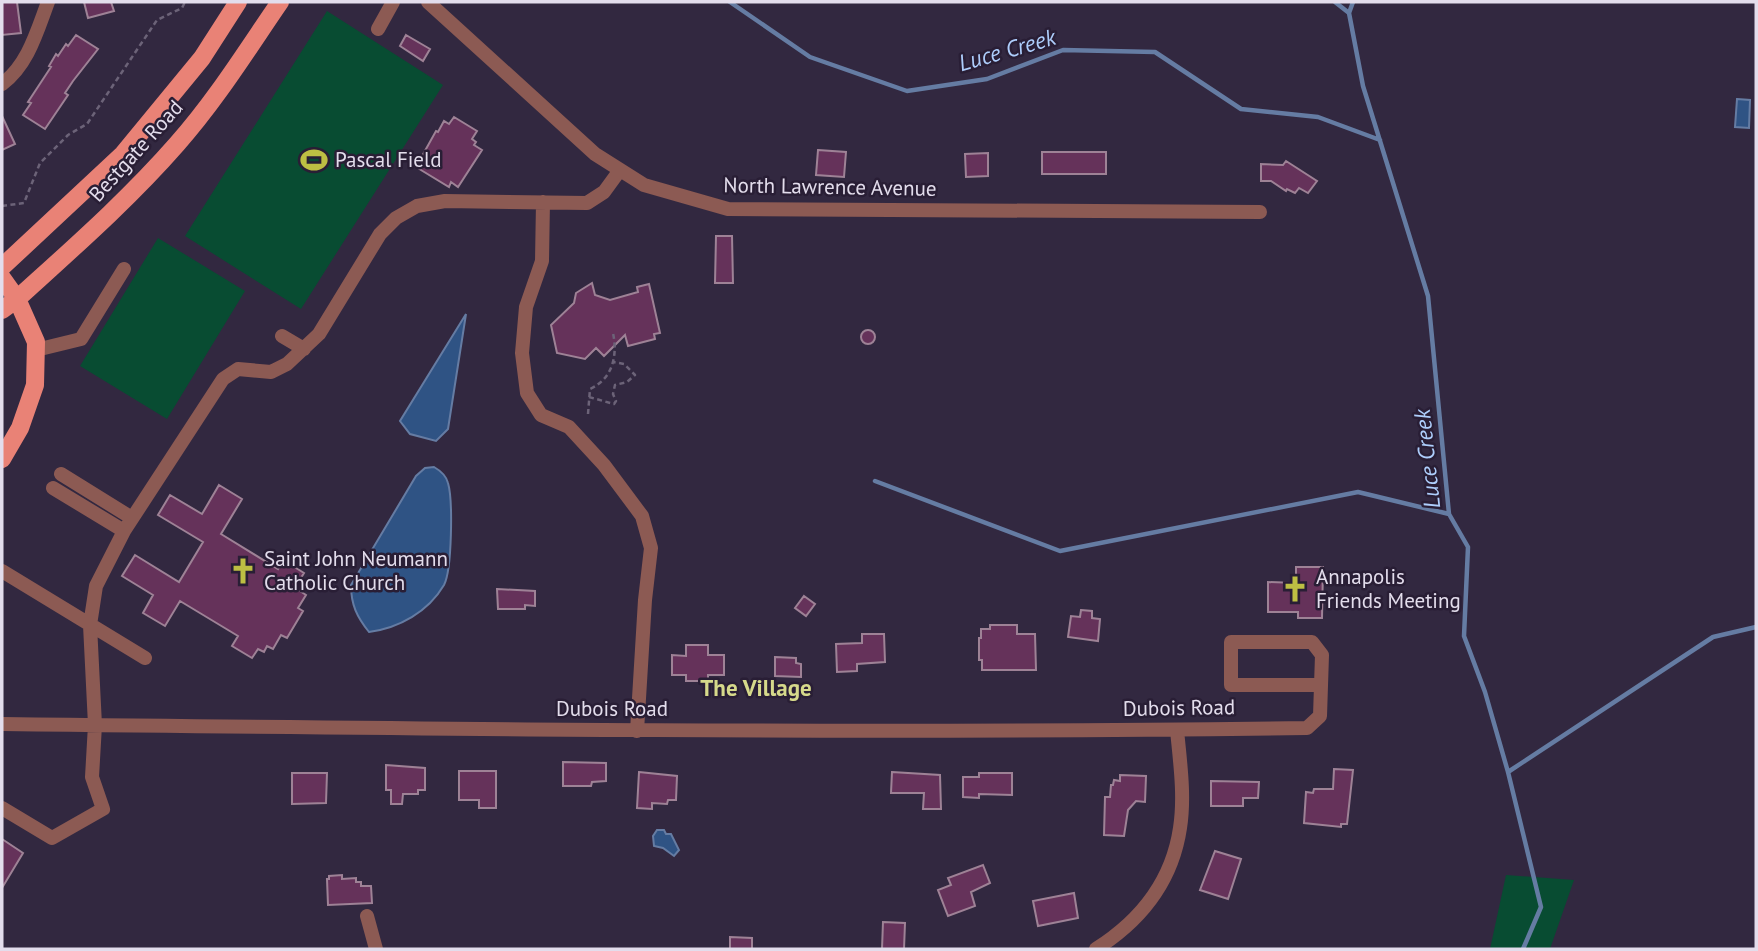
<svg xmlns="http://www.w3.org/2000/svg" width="1758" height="951" viewBox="0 0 1758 951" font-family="'PT Sans',sans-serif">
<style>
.green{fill:#084c32}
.water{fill:#2f5384;stroke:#657ca3;stroke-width:2}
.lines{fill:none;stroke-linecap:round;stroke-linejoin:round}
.stream{stroke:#657ca3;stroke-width:4.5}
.building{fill:#65325a;stroke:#9e8296;stroke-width:2}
.path{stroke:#6c6378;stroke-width:2.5;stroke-dasharray:5 3.5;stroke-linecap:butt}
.minor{stroke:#8c5a53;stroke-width:14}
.major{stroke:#e98276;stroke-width:18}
.labels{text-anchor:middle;stroke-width:5;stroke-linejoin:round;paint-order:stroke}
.street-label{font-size:21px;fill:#e3ddec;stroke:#291e35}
.poi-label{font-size:21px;fill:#e3ddec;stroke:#291e35;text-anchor:start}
.water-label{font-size:23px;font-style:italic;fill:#aecefc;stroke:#291e35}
.neighbourhood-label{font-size:23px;font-weight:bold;fill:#d6d98b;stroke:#291e35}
</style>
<rect width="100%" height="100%" fill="#322840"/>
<path class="green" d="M327,11L443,85L301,309L185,236Z
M158,238L245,291L167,419L80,366Z
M1506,875L1574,880L1550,949H1490Z"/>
<path class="water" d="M1737,99L1750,100L1749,128L1735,127Z
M466,314L448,429L436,441L410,434L400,421Z
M434,467C441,471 446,475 448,483C453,500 452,570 444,585C428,612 399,628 369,632C357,617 351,605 351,585L416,476L425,468Z
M657,830H664L666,834H671L679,850L674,856L663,848L654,846L653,836Z"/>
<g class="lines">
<path class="stream" d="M730,2L810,57L907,91L987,79L1063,50L1155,52L1241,109L1318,117L1380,140
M1335,2L1349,13
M1353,2L1349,13L1363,86L1428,296L1449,514L1468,547L1464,636L1485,692L1508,772L1541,907L1523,949
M875,481L1060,551L1358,492L1449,514
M1508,772L1713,637L1756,627"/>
</g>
<path class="building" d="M2,2H17L21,33L2,35Z
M84,2H111L114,11L88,18Z
M76,35L98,49L73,81L65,93L68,95L45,129L23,115L31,103L28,102L51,67L49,66L56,54L58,56L66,44L68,46Z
M406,35L430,49L423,61L400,46Z
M2,116L15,144L2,150Z
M454,117L477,131L472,139L476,142L474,145L482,150L458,187L451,182L449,187L416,167L436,131L438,132L444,121L449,124Z
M818,150L846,152L844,177L816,175Z
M1042,152H1106V174H1042Z
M988,153V176L966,177L965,154Z
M1286,161L1317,181L1308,193L1299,188L1295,193L1287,189L1286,191L1271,181H1261V164L1283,165Z
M716,236H732L733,283H715Z
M592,283L595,295L610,300L638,292L637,287L649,284L660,333L654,334L655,339L628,346L625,335L604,356L596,348L585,359L557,353L551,325L574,303L576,293Z
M861 337a7 7 0 1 1 14 0a7 7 0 1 1-14 0Z
M219,485L242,499L221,534L278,569L283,560L304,573L299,581L304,584L300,591L306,595L298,608L303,611L287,638L281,635L273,649L267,646L264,652L258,649L252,658L232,646L238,636L180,601L165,626L143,613L153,595L122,576L135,555L179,582L203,542L158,515L170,495L202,514Z
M1296,567H1323L1322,618H1298V612H1268V582L1296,583Z
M497,589L535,591V606L525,605V609H498Z
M804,596L815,604L806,616L795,608Z
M1081,610L1092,611V618L1100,619L1098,641L1068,637L1071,616L1080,617Z
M990,625H1017V634H1035L1036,670H982V660H979V638H981V629H990Z
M862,634H884L885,662L857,664V671L837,672L836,644L862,643Z
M686,645H708V655H724V675H708V681H686V675H672V655L686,656Z
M775,657L796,658V663L801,664V677L775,676Z
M563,762L606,763V781L592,782L591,786H563Z
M386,765L425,768V790H418V794H403L402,804H391V790H386Z
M1334,769L1353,770L1347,824H1341V827L1304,823L1306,792L1313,793L1314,789H1333Z
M459,771H496V808H479V800H459Z
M639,772L677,776L676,800H668L667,804L652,803V809L637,808Z
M892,772L940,775L941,809H923L924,793H891Z
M292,773H327L326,803L292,804Z
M979,773H1012V795L979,794V798L963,797V777H979Z
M1120,775L1146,776L1145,802L1136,801L1128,810L1124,836L1104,835L1105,797H1110L1111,785H1113L1114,780L1120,781Z
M1211,781L1259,782L1258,798H1243V806H1211Z
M2,839L23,853L2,888Z
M1215,851L1241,859L1228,899L1200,890Z
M983,865L990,883L971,892L975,906L948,916L938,890L951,885L948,878Z
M342,875V879L356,878V882H361V886H371L372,903L328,905L327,879H329V876Z
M1074,893L1078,918L1038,926L1033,901Z
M883,922L905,923L904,949H882Z
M730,937L752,938V949H730Z"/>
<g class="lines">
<path class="path" d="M2,206L24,203L40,163L68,135L87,124L157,20L182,8L185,2
M589,397L614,404L616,401L613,394L615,385L627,382L635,375L624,364L613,362
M588,414L590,389C612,379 618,357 613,333"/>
<path class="minor" d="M428,2L595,154L644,185L728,209L1260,212
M378,29L393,2
M2,84C28,65 37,31 48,2
M543,202L542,261L526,307L522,353L527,393L541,415L569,427L604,465L642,516L651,548L645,600L637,731
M282,336L304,349
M36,350L81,339L124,269
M61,474L132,518
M53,488L124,531
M2,571L145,658
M2,724C437,729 872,734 1307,728L1320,716L1322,655L1312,642H1231V685H1321
M2,808L52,838L103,809L92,777L95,725L90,625L96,586L124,531L223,379L238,369L271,372L287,364L319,334L380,234L396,218L417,206L445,201L587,203L604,192L620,170
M367,916L376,949
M1096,949C1140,921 1172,882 1180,828C1185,796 1180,762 1177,730"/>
<path class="major" d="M2,267L123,154L202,58L238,2
M2,278L17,299L36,342L35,385L20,428L2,459
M2,310L17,299C72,249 128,200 177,144C216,100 247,50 280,2"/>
</g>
<defs>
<g id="stadium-bare" transform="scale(2.1)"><path d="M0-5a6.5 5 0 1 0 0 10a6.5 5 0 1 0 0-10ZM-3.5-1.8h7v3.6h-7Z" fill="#bdbf43" stroke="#291e35" stroke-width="2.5" paint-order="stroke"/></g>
<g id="church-bare" transform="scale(2.1)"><path d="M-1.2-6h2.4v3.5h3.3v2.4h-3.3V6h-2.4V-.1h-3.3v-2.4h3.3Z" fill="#bdbf43" stroke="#291e35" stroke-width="2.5" paint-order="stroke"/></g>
</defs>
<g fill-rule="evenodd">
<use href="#stadium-bare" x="314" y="160"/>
<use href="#church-bare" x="243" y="571"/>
<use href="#church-bare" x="1295" y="589"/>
</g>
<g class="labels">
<g class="street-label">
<text transform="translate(136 151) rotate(-48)" y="7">Bestgate Road</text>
<text transform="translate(830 187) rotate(1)" y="7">North Lawrence Avenue</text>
<text transform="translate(1179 708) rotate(-1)" y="7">Dubois Road</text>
<text x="612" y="716">Dubois Road</text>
</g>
<g class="poi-label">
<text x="335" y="167">Pascal Field</text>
<text x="264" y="566">Saint John Neumann<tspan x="264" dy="24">Catholic Church</tspan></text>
<text x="1316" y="584">Annapolis<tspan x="1316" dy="24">Friends Meeting</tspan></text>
</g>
<g class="water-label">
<text transform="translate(1007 50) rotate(-16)" y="8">Luce Creek</text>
<text transform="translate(1427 459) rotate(-96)" y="8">Luce Creek</text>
</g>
<g class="neighbourhood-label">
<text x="756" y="696">The Village</text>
</g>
</g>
<rect width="1758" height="951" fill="none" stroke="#e3ddec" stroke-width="7"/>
</svg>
